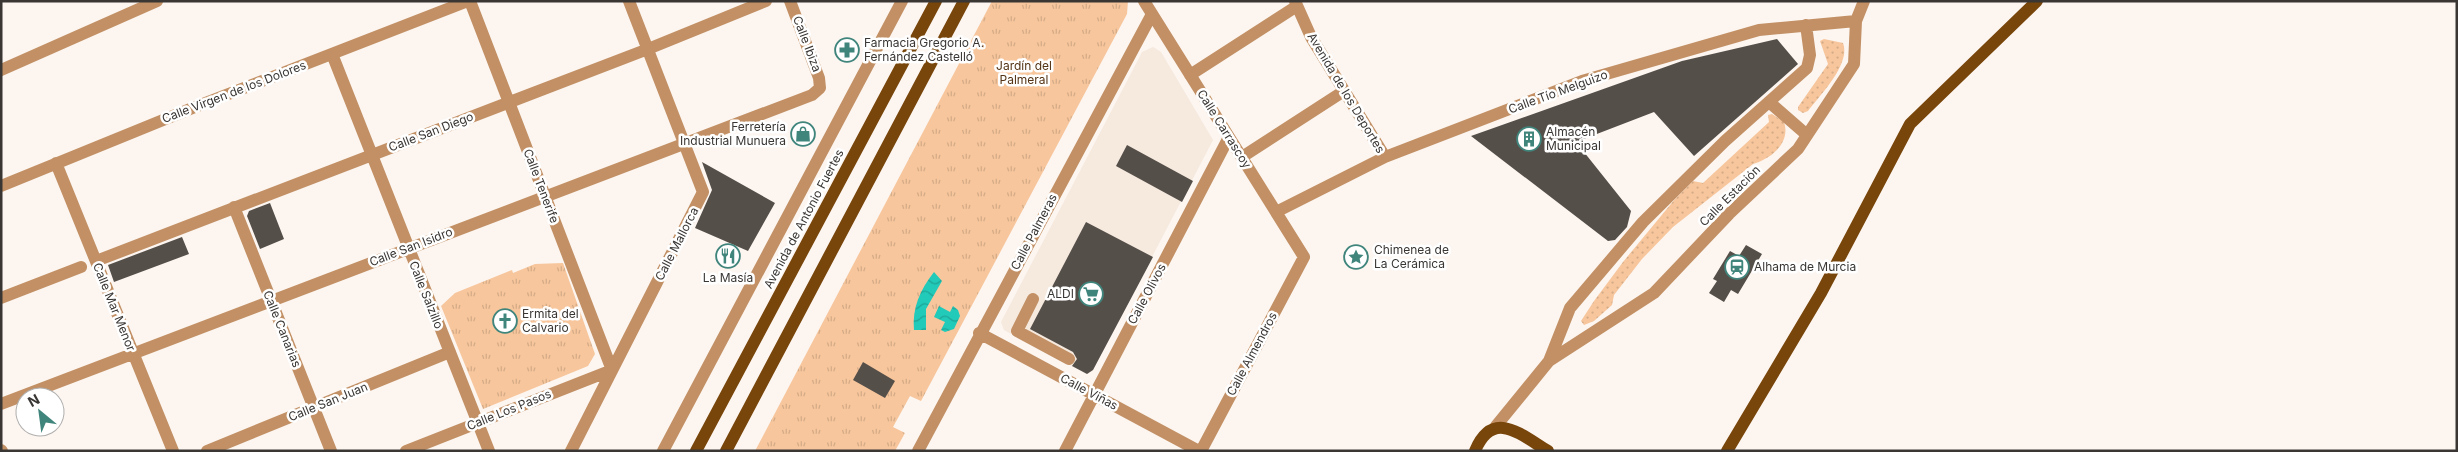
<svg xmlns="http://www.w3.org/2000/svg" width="2458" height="452" viewBox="0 0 2458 452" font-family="Inter,sans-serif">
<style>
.built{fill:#f6e9de}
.grass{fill:url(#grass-tufts)}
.garden{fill:url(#garden-dots)}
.water{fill:url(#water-waves)}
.building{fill:#554f4a}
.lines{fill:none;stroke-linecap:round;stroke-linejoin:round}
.minor{stroke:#c29064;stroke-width:12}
.major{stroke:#78450a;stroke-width:12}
.labels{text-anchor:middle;stroke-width:5;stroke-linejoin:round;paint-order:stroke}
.poi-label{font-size:12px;fill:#393634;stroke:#fff;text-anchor:start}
.street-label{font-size:12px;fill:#393634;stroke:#fff}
.park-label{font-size:12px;fill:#543415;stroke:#fff}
</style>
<defs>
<pattern id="grass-tufts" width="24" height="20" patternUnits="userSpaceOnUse" patternTransform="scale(1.25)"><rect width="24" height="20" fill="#f7c69c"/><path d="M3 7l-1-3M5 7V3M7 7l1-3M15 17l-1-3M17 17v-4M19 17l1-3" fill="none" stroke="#d4ab87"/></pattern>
<pattern id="garden-dots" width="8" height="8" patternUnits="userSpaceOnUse" patternTransform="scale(1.25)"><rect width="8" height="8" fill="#f7c69c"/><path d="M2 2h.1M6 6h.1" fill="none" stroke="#d4ab87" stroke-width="1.8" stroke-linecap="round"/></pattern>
<pattern id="water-waves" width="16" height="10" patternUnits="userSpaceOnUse" patternTransform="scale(1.25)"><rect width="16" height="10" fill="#21cab9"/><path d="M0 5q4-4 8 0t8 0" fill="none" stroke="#1ea597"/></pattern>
</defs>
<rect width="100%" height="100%" fill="#fcf5f0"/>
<path class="built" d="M1153,47L1161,52L1213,140L1093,370L1087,374L1004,330L1001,322L1137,62L1142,52Z"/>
<path class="grass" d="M992,1H1128L1127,14L921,401L910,396L893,427L905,433L895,451H755Z
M563,263L595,354L588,366L483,409L441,306L455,293L512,270L513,273L535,264Z"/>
<path class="garden" d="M1824,39L1843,43C1851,64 1820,95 1808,111L1803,113L1798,110V107L1828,64L1820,41Z
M1772,114L1784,122C1791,143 1771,159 1753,164L1673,227L1642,259L1614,295L1612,305L1594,321L1584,325L1581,321L1594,301L1623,262L1675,199L1693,181L1703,183L1769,122L1768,115Z"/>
<path class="water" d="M934,272L942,281L926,309V330H914C912,308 920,290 934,272Z
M939,306L950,312L953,306L958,310L960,316L954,329L945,332L941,330L945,322L934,317Z"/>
<path class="building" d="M1777,39L1798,64L1694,156L1654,112L1576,142L1631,211L1627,227L1615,240L1608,241L1471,136L1682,61Z
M1127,145L1193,181L1182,202L1116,166Z
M702,162L775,203L748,251L695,228L712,190Z
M270,203L284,239L260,249L247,216L249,211Z
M1086,222L1153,257L1093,370L1087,374L1072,366L1077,359L1073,352L1030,329Z
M182,237L189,254L114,282L108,265Z
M1746,245L1762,254L1738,294L1731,290L1724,302L1709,293L1717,281L1713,279L1730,251L1739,256Z
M863,362L895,381L885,398L853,380Z"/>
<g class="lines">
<path class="minor" d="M1144,1L1304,257L1201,451
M1295,1L1311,37L1385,157
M332,54L489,451
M1,70L157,1
M1190,75L1297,6
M1769,102L1807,135
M1242,157L1344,91
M56,163L173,451
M1,186L195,107L468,1
M234,207L331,451
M1276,212L1385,157L1582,81L1759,30L1856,21
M96,261L648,49L766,1
M1,298L81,267
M1033,299L1017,331L1069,359
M979,333L1199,451
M1549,361L1570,308L1643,222L1725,141L1807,68L1810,55L1806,25
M1,404L812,95L820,88L819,78L790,1
M1496,426L1549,361L1654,293L1729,214L1798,149L1854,64L1856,21L1864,1
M1,450L2,451
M207,451L450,352
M406,451L612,370L470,1
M571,451L703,192L629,1
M663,451L902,1
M918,451L1152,14
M1065,451L1229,137"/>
<path class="major" d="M696,451L936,1
M726,451L964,1
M1475,451C1493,408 1521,435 1548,451
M1727,451L1821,293L1910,124L2037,1"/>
</g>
<defs>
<g id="pharmacy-ring" transform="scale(1.25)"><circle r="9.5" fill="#fff" stroke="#40857c" stroke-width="1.5"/><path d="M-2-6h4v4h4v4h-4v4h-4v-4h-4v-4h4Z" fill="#40857c"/></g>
<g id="shop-ring" transform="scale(1.25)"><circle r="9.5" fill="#fff" stroke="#40857c" stroke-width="1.5"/><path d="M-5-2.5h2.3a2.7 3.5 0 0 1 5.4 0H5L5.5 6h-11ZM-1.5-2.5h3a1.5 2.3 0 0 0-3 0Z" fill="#40857c"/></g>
<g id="building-ring" transform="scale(1.25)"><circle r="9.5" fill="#fff" stroke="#40857c" stroke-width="1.5"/><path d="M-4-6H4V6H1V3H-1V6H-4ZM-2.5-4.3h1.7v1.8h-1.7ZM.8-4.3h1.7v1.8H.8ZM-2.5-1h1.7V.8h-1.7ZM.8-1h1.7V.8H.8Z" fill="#40857c"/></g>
<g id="restaurant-ring" transform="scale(1.25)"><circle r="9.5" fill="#fff" stroke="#40857c" stroke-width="1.5"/><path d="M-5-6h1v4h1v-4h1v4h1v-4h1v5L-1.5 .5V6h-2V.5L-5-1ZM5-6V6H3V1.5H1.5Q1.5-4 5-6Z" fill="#40857c"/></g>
<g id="sight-ring" transform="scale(1.25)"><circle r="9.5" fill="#fff" stroke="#40857c" stroke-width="1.5"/><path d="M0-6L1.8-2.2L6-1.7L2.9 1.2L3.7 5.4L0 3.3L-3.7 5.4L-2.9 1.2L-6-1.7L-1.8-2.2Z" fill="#40857c"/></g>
<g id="station-ring" transform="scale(1.25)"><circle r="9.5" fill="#fff" stroke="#40857c" stroke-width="1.5"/><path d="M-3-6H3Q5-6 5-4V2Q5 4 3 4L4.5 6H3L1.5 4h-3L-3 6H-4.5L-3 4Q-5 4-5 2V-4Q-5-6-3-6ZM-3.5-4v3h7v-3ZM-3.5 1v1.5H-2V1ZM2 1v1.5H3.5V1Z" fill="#40857c"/></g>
<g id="supermarket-ring" transform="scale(1.25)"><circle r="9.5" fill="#fff" stroke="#40857c" stroke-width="1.5"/><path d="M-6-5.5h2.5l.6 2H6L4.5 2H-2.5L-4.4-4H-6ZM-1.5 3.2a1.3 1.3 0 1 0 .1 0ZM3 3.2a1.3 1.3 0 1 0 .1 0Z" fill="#40857c"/></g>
<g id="church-ring" transform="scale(1.25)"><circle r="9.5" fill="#fff" stroke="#40857c" stroke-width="1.5"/><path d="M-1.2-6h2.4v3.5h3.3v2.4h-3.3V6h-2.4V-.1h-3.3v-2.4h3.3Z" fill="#40857c"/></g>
</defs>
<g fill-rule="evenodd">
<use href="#pharmacy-ring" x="847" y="50"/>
<use href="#shop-ring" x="803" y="134"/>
<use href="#building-ring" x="1529" y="139"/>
<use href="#restaurant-ring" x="728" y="256"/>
<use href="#sight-ring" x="1356" y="257"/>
<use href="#station-ring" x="1737" y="267"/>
<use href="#supermarket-ring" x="1091" y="294"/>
<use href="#church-ring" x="505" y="321"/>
</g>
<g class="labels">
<g class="poi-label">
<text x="864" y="47">Farmacia Gregorio A.<tspan x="864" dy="14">Fernández Castelló</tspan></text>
<text x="786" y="131" text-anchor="end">Ferretería<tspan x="786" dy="14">Industrial Munuera</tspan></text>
<text x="1546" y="136">Almacén<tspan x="1546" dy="14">Municipal</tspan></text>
<text x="1374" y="254">Chimenea de<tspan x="1374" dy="14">La Cerámica</tspan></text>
<text x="1754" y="271">Alhama de Murcia</text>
<text x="728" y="282" text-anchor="middle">La Masía</text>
<text x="1074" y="298" text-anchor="end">ALDI</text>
<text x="522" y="318">Ermita del<tspan x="522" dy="14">Calvario</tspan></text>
</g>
<g class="street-label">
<text transform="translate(807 44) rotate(69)" y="4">Calle Ibiza</text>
<text transform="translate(234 92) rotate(-21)" y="4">Calle Virgen de los Dolores</text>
<text transform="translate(1558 92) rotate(-20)" y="4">Calle Tío Melguizo</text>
<text transform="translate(1346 93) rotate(59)" y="4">Avenida de los Deportes</text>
<text transform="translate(1224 129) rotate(58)" y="4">Calle Carrascoy</text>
<text transform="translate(431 132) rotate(-21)" y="4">Calle San Diego</text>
<text transform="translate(541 186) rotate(69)" y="4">Calle Tenerife</text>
<text transform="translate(1730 196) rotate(-45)" y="4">Calle Estación</text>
<text transform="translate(804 219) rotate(-62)" y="4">Avenida de Antonio Fuertes</text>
<text transform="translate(1034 232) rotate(-62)" y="4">Calle Palmeras</text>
<text transform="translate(677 244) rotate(-63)" y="4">Calle Mallorca</text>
<text transform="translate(411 247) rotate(-21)" y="4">Calle San Isidro</text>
<text transform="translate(1147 294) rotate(-62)" y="4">Calle Olivos</text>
<text transform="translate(426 295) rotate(68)" y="4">Calle Salzillo</text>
<text transform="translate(114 307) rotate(68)" y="4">Calle Mar Menor</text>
<text transform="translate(282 329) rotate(68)" y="4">Calle Canarias</text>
<text transform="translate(1252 354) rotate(-62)" y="4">Calle Almendros</text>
<text transform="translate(1089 392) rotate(28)" y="4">Calle Viñas</text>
<text transform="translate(328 402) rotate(-22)" y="4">Calle San Juan</text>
<text transform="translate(509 410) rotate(-22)" y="4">Calle Los Pasos</text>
</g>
<g class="park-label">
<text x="1024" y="70">Jardín del<tspan x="1024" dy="14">Palmeral</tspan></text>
</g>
</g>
<rect width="2458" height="452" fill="none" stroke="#393634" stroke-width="5"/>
<g transform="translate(40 412) rotate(331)"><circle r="24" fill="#ffffff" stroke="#b0afae"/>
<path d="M0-4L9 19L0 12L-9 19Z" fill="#40857c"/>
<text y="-8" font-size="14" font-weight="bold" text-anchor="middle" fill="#393634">N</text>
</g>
</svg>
